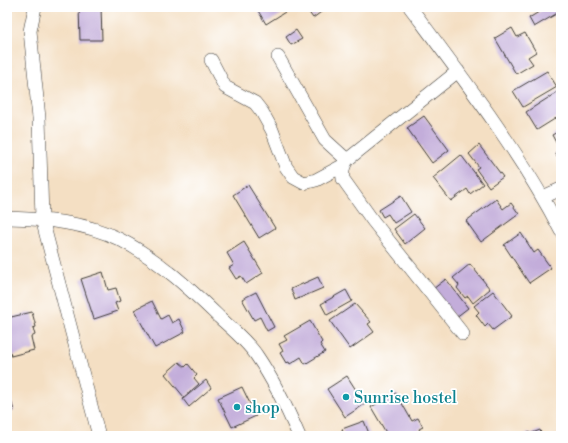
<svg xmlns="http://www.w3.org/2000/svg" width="568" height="443" viewBox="0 0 568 443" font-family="'Libre Bodoni',serif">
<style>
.building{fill:#c3adda}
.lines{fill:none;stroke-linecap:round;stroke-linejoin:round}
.street-casing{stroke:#3c3935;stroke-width:14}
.street{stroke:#fff;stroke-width:13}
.culture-dot{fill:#0f9aa8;stroke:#fff;stroke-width:1.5}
.labels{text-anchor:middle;stroke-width:3.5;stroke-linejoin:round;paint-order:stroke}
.culture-label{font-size:16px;fill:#0d838f;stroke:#fff;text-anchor:start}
</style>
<rect width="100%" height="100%" fill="#fff"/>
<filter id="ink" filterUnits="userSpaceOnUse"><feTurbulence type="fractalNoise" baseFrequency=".025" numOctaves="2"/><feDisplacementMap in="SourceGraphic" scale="8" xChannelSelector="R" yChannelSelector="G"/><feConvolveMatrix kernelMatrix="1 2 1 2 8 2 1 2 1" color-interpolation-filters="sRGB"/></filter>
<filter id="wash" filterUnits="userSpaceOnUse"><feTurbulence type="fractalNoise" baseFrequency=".012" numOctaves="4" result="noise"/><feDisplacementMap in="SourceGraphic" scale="16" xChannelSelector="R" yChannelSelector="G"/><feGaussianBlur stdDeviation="0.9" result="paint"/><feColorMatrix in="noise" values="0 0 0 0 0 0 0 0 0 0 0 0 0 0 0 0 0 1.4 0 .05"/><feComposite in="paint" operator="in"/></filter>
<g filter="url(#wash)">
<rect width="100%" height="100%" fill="#f4dfc3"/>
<g id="blocks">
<path class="building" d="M79,7H101L102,40H80Z
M261,7H293L266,24L257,9Z
M305,7H328L313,18Z
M547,7H560L561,11L534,27L529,18Z
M512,28L517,37L525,33L536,52L528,57L533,64L516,74L495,38Z
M296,30L302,39L291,45L286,37Z
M547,71L557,87L523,107L513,91Z
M559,91L561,115L537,130L526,112Z
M424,116L449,150L432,163L407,128Z
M561,130V162L555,153L560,150L552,135Z
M479,145L503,177L489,187L476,169L479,167L469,154Z
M461,155L483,184L470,194L467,189L451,201L433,178Z
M248,185L275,228L259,238L233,195Z
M401,196L411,212L394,223L388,214L383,217L379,210Z
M496,199L503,209L511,203L519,214L481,242L466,221Z
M414,214L425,228L405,244L394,229Z
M521,233L534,253L538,250L551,268L529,283L504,245Z
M244,242L263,273L246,284L241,276L236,279L229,268L234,265L227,253Z
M470,264L490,289L473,303L468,296L465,298L457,288L459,285L453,278Z
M103,272L108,290L116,288L120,301L115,303L118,311L94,319L81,279Z
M318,277L323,288L295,300L291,289Z
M446,279L468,308L455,318L433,289Z
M346,290L352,301L327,315L321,304Z
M493,291L512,316L493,330L488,324L485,327L476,315L479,312L474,306Z
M256,292L274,327L267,331L260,317L254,320L242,299Z
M152,301L161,319L168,315L172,323L179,319L185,332L155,348L134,310Z
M355,304L371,322L368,324L374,332L350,349L330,321Z
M32,312L36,327L33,328L35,335L31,337L34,350L11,356L7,339V318Z
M310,321L322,342L320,344L325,352L305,364L301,357L290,364L289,362L286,363L280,353L283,351L279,344L287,340L284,336Z
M179,362L185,367L188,364L197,375L194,378L199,384L184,397L165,374Z
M347,376L365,404L345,417L327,389Z
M206,380L211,388L189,407L183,399Z
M7,386L14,411L7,413Z
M242,387L256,416L232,427L218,398Z
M396,393L412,421L418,418L423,427L419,429L422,436H388L371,407Z
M364,421L370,436H344L342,429Z
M540,430L542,436H522L529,432L530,434Z"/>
</g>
</g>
<g filter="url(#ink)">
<use href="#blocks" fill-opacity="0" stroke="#3c3935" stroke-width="1"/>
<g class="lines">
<g class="street-casing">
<path id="street" d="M35,7L30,31L39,118L42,219L99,436
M410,7C463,78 520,152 561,231
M278,57L325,140L347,160
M211,60L225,87L255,103L262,112L272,130L286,167L293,177L304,183L316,180L344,165
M458,71L347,160C343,167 342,171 343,179L373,221L463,334
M543,197L561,189
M7,218C44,219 85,222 119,239C158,259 188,287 219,317C232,329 247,341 257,356C274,381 287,408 299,436"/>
</g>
<use href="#street" class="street"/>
</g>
</g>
<g class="culture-dot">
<circle cx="346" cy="397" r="4"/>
<circle cx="237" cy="407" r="4"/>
</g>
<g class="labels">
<g class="culture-label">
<text x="354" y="403">Sunrise hostel</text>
<text x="245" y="413">shop</text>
</g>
</g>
<rect width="568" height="443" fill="none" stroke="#fff" stroke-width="24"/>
</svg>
